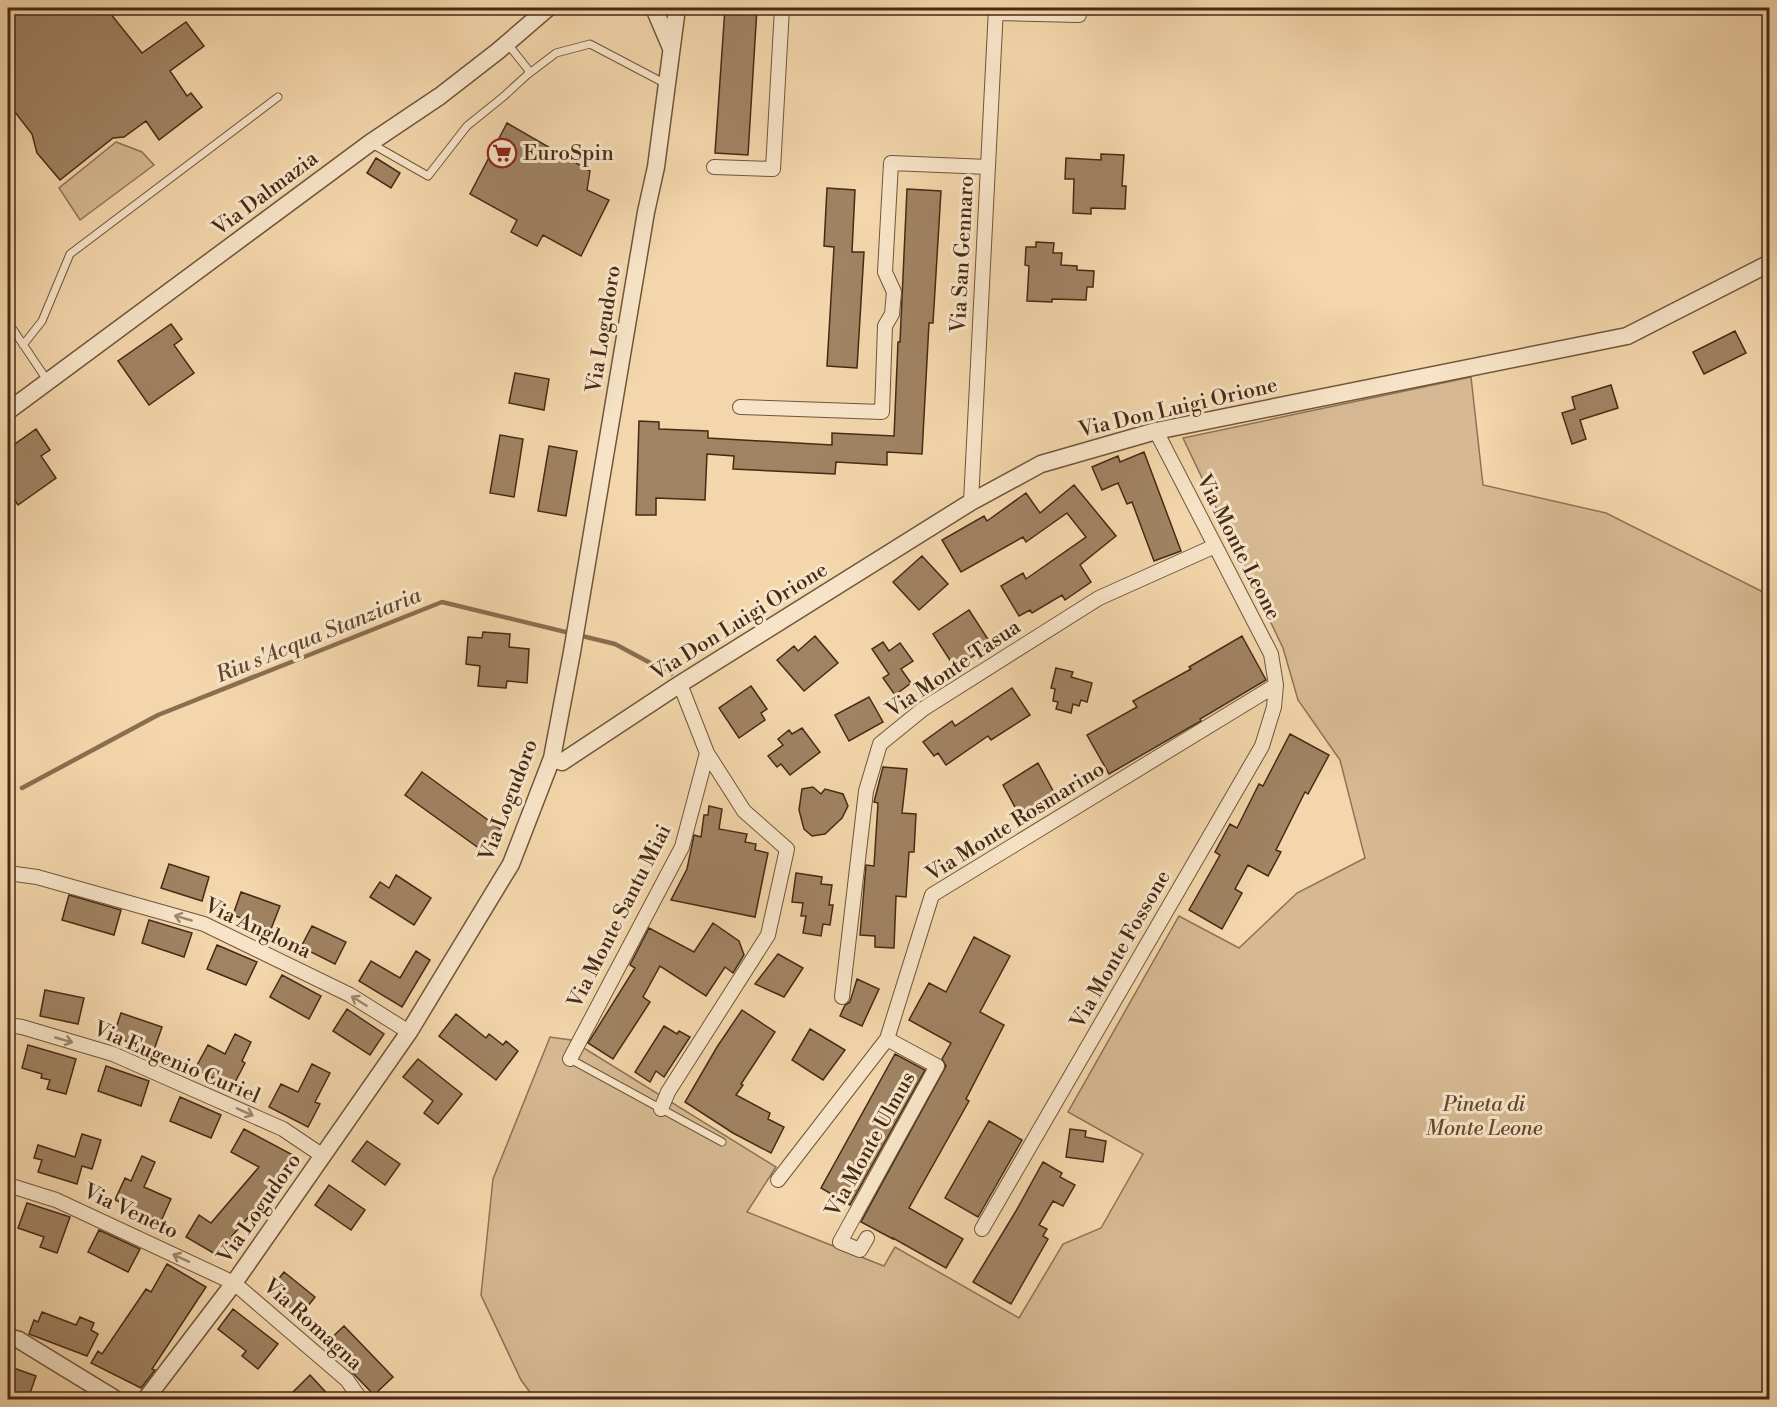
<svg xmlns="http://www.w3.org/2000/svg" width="1777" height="1407" viewBox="0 0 1777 1407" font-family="'Libre Bodoni',serif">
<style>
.green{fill:#d6b992;stroke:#8e7254;stroke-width:1.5}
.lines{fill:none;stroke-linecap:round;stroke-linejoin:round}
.stream{stroke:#8a6e50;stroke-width:4.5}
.building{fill:#a08363;stroke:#462a15;stroke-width:1.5}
.service-casing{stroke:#71553a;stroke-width:9}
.minor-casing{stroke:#71553a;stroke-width:16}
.tertiary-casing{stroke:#71553a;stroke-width:19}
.service{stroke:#f7e4c8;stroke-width:7}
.minor{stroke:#f7e4c8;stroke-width:14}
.tertiary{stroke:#f7e4c8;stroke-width:16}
.oneway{stroke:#9e876e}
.labels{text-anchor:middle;stroke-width:6;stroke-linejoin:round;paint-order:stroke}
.poi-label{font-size:21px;fill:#462a15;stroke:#f7e4c8;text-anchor:start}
.street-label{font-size:21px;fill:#462a15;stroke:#f7e4c8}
.park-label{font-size:21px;font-style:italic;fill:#63472e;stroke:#f7e4c8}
.water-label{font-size:22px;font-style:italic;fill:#62462e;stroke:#f7e4c8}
</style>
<rect width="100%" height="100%" fill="#f3d6ab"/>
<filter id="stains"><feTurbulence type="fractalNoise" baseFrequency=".00333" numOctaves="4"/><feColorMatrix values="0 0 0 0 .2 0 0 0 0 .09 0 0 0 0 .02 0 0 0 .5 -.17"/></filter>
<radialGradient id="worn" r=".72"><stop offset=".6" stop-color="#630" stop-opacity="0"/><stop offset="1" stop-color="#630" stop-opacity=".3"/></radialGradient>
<path class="green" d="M116,142L142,152L154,165L80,220L59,188Z
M1471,377L1483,485L1606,513L1769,595V1399H535L521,1380L481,1295L493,1179L550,1037L571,1040L776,1167L747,1212L884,1266L895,1247L1019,1318L1063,1244L1101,1228L1143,1154L1068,1112L1179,916L1239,948L1297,893L1365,858L1340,760L1298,700L1283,648L1183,438Z"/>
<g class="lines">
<path class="stream" d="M22,788L158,715L442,602L615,644L671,674"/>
</g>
<path class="building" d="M8,8H106L142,53L186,22L204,46L170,71L187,96L191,93L202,107L159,140L146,121L124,137L113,138L60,180L37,153L32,134L8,103Z
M725,8H757L748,155L715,153Z
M507,123L590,171L587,190L609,200L581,256L543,235L537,246L511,232L517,220L470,194Z
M1101,154L1124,155L1122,186H1126L1125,209L1091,208V214L1073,213L1074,179H1065L1066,158L1101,160Z
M376,158L400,173L391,188L367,173Z
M827,188L855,190L852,252H864L857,368L827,366L834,247L824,246Z
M907,189L941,191L933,323H929L922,454L887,452V465L836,462L835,474L733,469L734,456L707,454L705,500L656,498V515H636L639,421L659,422V429L708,431V438L832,445V433L894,436L898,342H900Z
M1036,242L1054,243L1053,253H1062L1061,265L1077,266V270L1094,271L1093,287H1087L1086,300L1052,299V302L1027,301L1029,266L1025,265L1026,247H1036Z
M171,324L182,339L174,345L194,373L149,405L118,361Z
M1735,331L1746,353L1704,374L1693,352Z
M515,373L549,379L544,410L509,403Z
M1611,385L1618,408L1580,420L1586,439L1572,444L1562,413L1575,409L1572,397Z
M36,429L50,450L41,456L56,478L18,505L8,490V449Z
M500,435L523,439L514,497L490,493Z
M549,446L577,451L566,516L538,511Z
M1144,452L1181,551L1154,561L1132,502L1127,504L1118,483L1102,490L1092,467L1118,456L1120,462Z
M1074,485L1116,536L1080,565L1091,582L1065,600L1062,595L1032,613L1030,610L1019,616L1001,586L1023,573L1026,579L1086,537L1067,513L1026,542L1023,537L961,572L942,540L984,516L987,521L1026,493L1040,513Z
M922,556L948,584L919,610L893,582Z
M969,610L991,644L955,668L933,634Z
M483,632L510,634L509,647L529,649L527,683L507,681L506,688L478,686L480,666L466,664L468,637L482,638Z
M815,636L838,663L804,691L777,660L794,646L798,651Z
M1242,636L1266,680L1200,719L1201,721L1185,730L1109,774L1087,735L1137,707L1133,701L1191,669L1189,667Z
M883,642L889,651L900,643L913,661L901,669L911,683L895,695L883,678L889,674L872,649Z
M1056,668L1073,672L1071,677L1092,683L1087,702L1081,700L1079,706L1073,704L1071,713L1056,709L1058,702L1053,701L1055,689L1051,688Z
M751,686L767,709L761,713L765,720L739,738L719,708Z
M1012,688L1030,715L991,740L988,736L946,765L938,753L934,756L923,742L952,721L955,726Z
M869,697L883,722L849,741L835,715Z
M802,728L820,752L790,775L781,764L777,767L768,756L783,745L778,739L789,730L792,734Z
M1290,734L1329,755L1308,794L1305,792L1276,850L1281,852L1268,876L1248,865L1235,889L1242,893L1222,929L1189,910L1220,855L1215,852L1230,824L1237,828L1259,784L1263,786Z
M1038,763L1057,798L1022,820L1003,785Z
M883,767L907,769L902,813L916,814L914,852H909L906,897L896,896L894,948L875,947V936L860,935L866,865L874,866L878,803L874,802Z
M422,772L503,831L487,854L405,795Z
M813,787L821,794L825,789L843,794L848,806L842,818L825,834L812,836L804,829L799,810L802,789Z
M709,806L722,809L719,829L747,834L745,842L756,844L755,850L768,853L755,917L671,900L687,869L694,835L701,837L704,815H708Z
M169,864L209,877L202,901L161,888Z
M796,873L822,877L821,884L832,885L829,905H833L830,925L823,924L821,936L803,933L806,916H801L803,903L792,902Z
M396,875L431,898L414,925L370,897L380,882L389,888Z
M241,892L280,906L271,929L233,915Z
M69,895L121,910L114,935L62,920Z
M149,920L192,933L184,957L142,943Z
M713,923L739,941L744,955L733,973L725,967L706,996L660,966L643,997L650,1002L613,1059L588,1043L635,968L630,965L649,928L694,952Z
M312,926L346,942L335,964L301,947Z
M974,937L1010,956L980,1012L1004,1025L966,1099L969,1101L909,1208L963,1239L946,1268L893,1238V1239L861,1222L946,1066L942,1059L951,1043L909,1020L929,983L946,992Z
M217,945L257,962L246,985L207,969Z
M416,951L430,960L402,1007L359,981L371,961L400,978Z
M778,954L803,968L784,997L755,984Z
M282,975L321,996L309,1019L270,997Z
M857,979L879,989L862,1026L840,1016L845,1005L850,1002Z
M45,990L84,998L78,1024L40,1016Z
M347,1009L384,1034L370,1055L333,1031Z
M742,1010L775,1032L741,1084L743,1085L736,1095L770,1113L768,1119L784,1127L771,1153L733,1133L685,1102L717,1047Z
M121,1013L162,1027L154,1050L113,1037Z
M456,1014L486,1038L489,1034L503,1045L506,1041L518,1051L496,1080L439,1036Z
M664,1026L677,1034L679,1031L690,1037L664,1077L656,1071L650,1082L635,1072Z
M810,1029L845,1050L823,1080L792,1060Z
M235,1034L251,1042L242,1061L245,1063L232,1088L195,1069L208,1045L225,1054Z
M28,1045L76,1059L66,1094L47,1089L50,1080L41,1078L42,1074L22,1068Z
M895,1054L925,1070L850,1205L821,1188Z
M418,1059L462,1094L438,1124L424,1113L433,1101L403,1077Z
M312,1064L330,1073L315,1102L320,1104L308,1127L269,1107L281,1084L298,1092Z
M106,1066L149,1081L141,1106L98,1091Z
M180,1097L221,1115L211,1138L170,1121Z
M989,1121L1022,1140L978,1217L945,1198Z
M244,1129L291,1154L273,1189L232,1236L235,1237L222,1258L186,1237L199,1215L211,1223L259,1167L231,1152Z
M1070,1129L1086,1131L1085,1137L1106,1141L1103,1162L1066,1157Z
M82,1134L101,1140L92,1169L82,1166L77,1184L38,1172L42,1160L34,1158L38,1145L75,1157Z
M367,1141L400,1164L385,1185L352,1161Z
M142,1156L155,1162L144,1187L171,1199L161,1221L115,1200L125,1178L131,1181Z
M1043,1162L1062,1173L1060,1177L1075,1185L1063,1206L1053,1201L1039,1225L1047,1229L1043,1236L1048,1239L1011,1304L973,1282L1016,1211Z
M329,1185L365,1210L351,1230L315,1205Z
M27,1203L70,1217L57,1253L40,1247L44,1237L18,1228Z
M99,1230L140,1249L128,1272L88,1252Z
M167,1264L206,1287L152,1369L155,1370L141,1388L91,1363L98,1351L102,1354L146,1289L151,1292Z
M284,1272L315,1297L299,1317L268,1292Z
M233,1309L278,1344L258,1369L242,1356L246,1351L218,1329Z
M42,1312L76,1325L80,1317L94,1323L91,1330L98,1334L87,1356L29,1334L34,1320L38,1322Z
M344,1326L393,1377L374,1395L325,1344Z
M8,1366L36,1376L28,1399L8,1392Z
M310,1375L333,1400H285Z"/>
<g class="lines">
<g class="service-casing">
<path id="service" d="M507,43L530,72
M372,144L428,176L467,126L503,97L527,75L556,53L590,44L666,84
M8,322L47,380
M23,345L42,321L70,254L278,97
M570,1059L722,1142"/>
</g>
<g class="minor-casing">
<path id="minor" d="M996,13L1079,15V8
M714,167L773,169L782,8
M740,407L882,412L885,326L892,314L894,292L885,272L891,163L988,167
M971,502L996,8
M8,873L37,877L204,924L350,995L409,1032
M842,997L866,791L880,744L923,709L1099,598L1215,546
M8,1025L22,1027L113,1054L283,1129L323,1156
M570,1059L682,847L707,753
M661,1109L668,1092L768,935L787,849L744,811L707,753L680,684
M778,1180L887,1039L932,895L1276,685
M8,1185L56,1200L234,1283L347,1380L361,1400
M982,1229L1262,746L1274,707L1276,685L1271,654L1156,431
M867,1238L860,1250L840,1242L937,1066L887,1039"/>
</g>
<g class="tertiary-casing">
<path id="tertiary" d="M654,8L671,48
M8,411L370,143L440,96L498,51L548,8
M552,758L562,762L680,684L971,502L1041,464L1156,431L1627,336L1770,263
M8,1337L19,1340L117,1400
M145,1400L234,1283L409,1032L511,864L552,758L572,652L646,212L656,167L677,8"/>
</g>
<use href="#service" class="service"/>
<use href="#minor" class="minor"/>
<use href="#tertiary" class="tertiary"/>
</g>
<defs><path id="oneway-shaft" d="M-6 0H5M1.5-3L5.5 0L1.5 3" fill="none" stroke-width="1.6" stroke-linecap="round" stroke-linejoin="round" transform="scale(1.5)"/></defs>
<g class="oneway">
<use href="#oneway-shaft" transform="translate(183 918) rotate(-164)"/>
<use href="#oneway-shaft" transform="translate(359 1001) rotate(-148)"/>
<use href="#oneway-shaft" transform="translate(64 1040) rotate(16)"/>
<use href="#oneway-shaft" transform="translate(245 1112) rotate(24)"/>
<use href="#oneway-shaft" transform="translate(181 1258) rotate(-155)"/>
</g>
<defs>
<g id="supermarket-ring" transform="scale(1.5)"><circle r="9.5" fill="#f7e4c8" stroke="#8f2418" stroke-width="1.5"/><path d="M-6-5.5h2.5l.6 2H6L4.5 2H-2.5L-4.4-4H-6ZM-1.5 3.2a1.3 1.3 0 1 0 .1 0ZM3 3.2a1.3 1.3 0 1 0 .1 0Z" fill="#8f2418"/></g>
</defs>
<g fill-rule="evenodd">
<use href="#supermarket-ring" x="502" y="153"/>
</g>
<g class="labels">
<g class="poi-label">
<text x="523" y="160">EuroSpin</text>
</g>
<g class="street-label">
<text transform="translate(265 193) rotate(-37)" y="7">Via Dalmazia</text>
<text transform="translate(962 254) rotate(-87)" y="7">Via San Gennaro</text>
<text transform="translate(603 329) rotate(-81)" y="7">Via Logudoro</text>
<text transform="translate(1178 407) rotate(-13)" y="7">Via Don Luigi Orione</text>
<text transform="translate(1239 547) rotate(63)" y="7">Via Monte Leone</text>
<text transform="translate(739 621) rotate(-32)" y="7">Via Don Luigi Orione</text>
<text transform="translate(953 668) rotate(-34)" y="7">Via Monte Tasua</text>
<text transform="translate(508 800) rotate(-69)" y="7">Via Logudoro</text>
<text transform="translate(1015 821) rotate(-32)" y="7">Via Monte Rosmarino</text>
<text transform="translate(619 916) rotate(-63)" y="7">Via Monte Santu Miai</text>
<text transform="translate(258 928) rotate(25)" y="7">Via Anglona</text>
<text transform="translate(1120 949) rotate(-60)" y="7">Via Monte Fossone</text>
<text transform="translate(177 1062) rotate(23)" y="7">Via Eugenio Curiel</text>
<text transform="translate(870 1144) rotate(-61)" y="7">Via Monte Ulmus</text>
<text transform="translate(259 1208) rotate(-55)" y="7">Via Logudoro</text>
<text transform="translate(131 1211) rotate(25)" y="7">Via Veneto</text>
<text transform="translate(313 1324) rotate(42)" y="7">Via Romagna</text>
</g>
<g class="park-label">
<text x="1484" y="1111">Pineta di<tspan x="1484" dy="24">Monte Leone</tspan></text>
</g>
<g class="water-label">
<text transform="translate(318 634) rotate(-22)" y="8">Riu s'Acqua Stanziaria</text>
</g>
</g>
<rect width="1777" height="1407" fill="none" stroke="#f3d6ab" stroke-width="30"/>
<rect x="9" y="9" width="1759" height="1389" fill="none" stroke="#462a15" stroke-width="3"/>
<rect x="15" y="15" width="1747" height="1377" fill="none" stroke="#462a15" stroke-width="1.5"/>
<rect width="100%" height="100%" filter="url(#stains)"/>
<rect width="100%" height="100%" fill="url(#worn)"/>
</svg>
